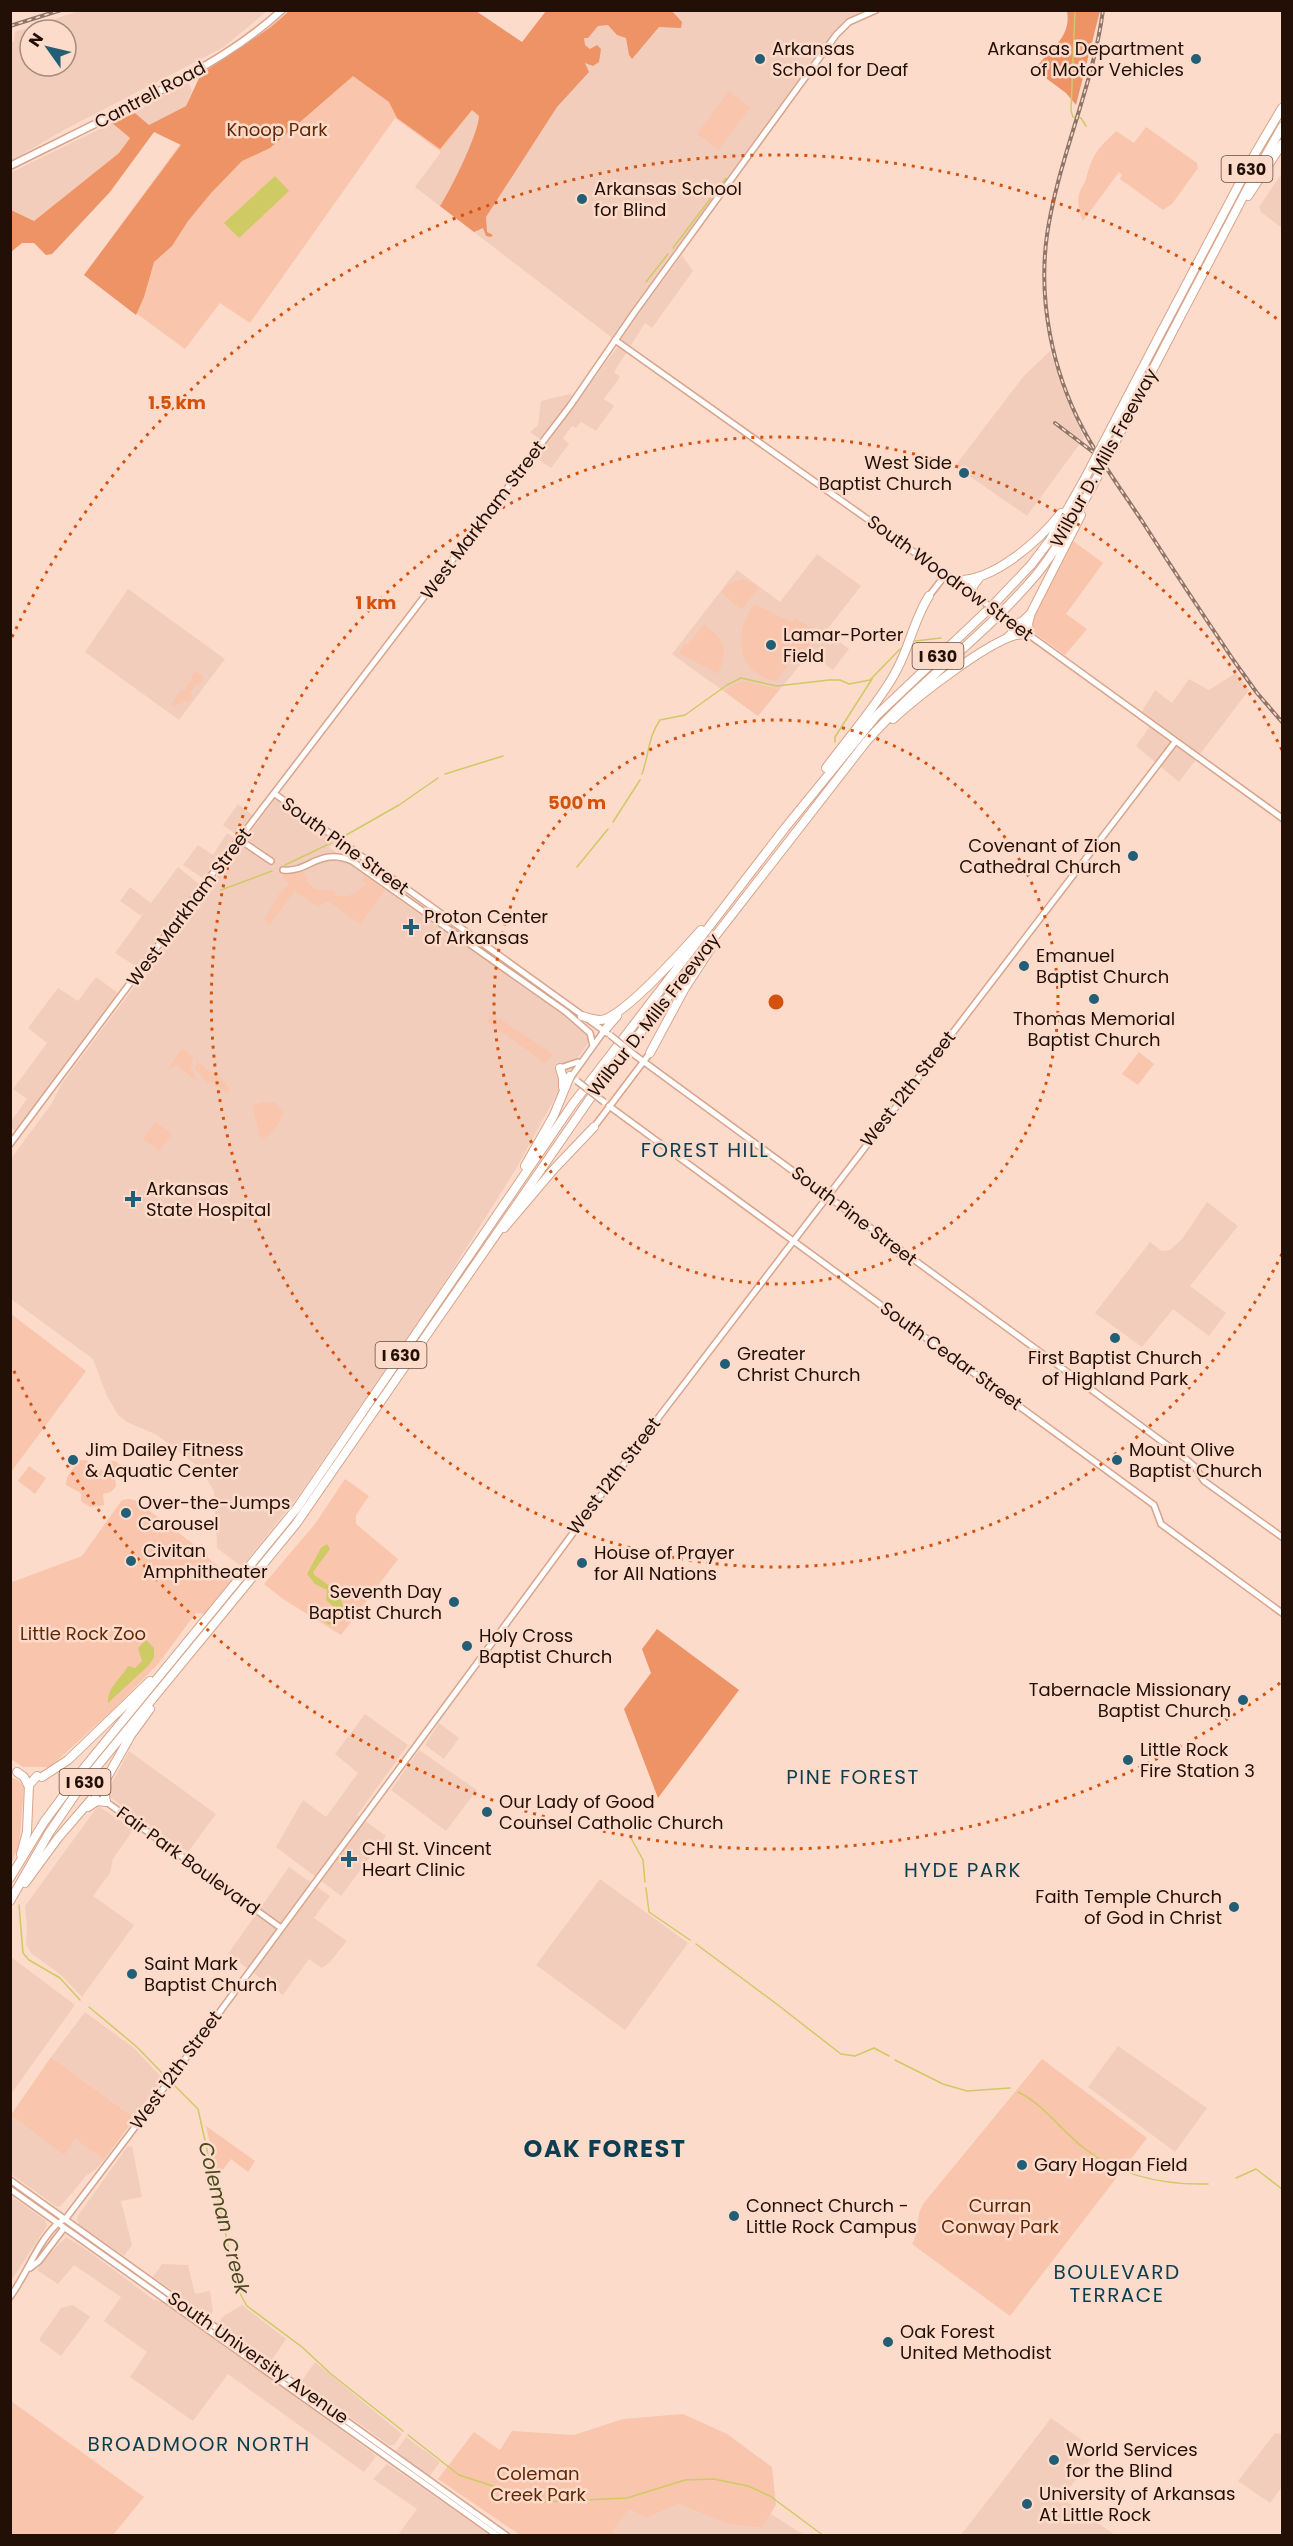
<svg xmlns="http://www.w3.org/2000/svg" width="1293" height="2546" viewBox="0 0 1293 2546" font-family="Poppins,sans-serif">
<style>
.built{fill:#f3cdbc;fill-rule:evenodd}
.green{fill:#f9c5ac}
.forest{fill:#ed9366}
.water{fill:#ceca64}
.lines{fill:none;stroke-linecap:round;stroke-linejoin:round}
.stream{stroke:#ceca64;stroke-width:1.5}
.secondary-casing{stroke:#d8a48b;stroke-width:8}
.primary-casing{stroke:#d8a48b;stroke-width:9}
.motorway-casing{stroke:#d8a48b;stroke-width:10}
.secondary{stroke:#fff;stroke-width:5}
.primary{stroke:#fff;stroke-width:6}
.motorway{stroke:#fff;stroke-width:8}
.rail-casing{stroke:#8f7669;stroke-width:4}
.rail{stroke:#fcdbcb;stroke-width:1.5;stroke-dasharray:4.5;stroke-linecap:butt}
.secondary-bridge-casing{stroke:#d8a48b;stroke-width:8;stroke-linecap:butt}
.motorway-bridge-casing{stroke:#d8a48b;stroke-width:10;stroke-linecap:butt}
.secondary-bridge{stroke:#fff;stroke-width:5}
.motorway-bridge{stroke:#fff;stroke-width:8}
.ring{fill:none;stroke:#d4520c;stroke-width:3;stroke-dasharray:3 6}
.poi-dot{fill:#225f76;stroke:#fcdbcb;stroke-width:2}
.labels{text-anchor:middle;stroke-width:5;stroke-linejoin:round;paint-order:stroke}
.shield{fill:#fcdbcb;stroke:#634d42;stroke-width:1.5}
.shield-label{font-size:16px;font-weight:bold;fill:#221007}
.poi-label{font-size:18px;fill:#221007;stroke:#fcdbcb;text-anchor:start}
.street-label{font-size:18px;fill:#221007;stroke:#fcdbcb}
.park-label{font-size:18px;fill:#602805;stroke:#fcdbcb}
.neighbourhood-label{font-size:20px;letter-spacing:1.5px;fill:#0a3e50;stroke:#fcdbcb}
.water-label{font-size:20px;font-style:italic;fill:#4c4a1f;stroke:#fcdbcb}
.district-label{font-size:24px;font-weight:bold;letter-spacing:1.5px;fill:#0a3e50;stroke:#fcdbcb}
.centre{fill:#d4520c;stroke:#fcdbcb;stroke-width:3}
.ring-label{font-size:18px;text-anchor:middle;font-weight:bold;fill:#d4520c;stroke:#fcdbcb;stroke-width:5;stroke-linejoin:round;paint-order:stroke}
</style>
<rect width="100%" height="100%" fill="#fcdbcb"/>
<path class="built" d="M79,11H267L224,47L64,130L11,161L10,40L14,42L15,32ZM30,30H66V66H30Z
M546,11H867L868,13L846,25L615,340L415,187Z
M188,82L192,91L186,106L149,125L135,113L154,100Z
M112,123L130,138L119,153L34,221L11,210L10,173Z
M1282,173V228L1261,212L1259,207Z
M682,255L693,271L652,328L645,323L614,372L620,377L604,399L614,406L596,431L581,422L576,428L572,426L563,438L569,444L551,468L535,457L622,341L620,338Z
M1050,351L1064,393L1084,438L1027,516L955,466L1023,377Z
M570,394L573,396L540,439L530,432L538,425L541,401Z
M817,554L861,586L826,631L849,649L833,670L810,653L758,716L672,654L737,570L780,602Z
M128,589L225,659L179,720L85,652Z
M1236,673L1249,690L1179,782L1136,746L1153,722L1141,713L1155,690L1172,703L1189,679L1209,690Z
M275,799L334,841V844L329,847L405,904L564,1014L586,1031L589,1042L574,1063L516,1169L434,1299L299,1495L242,1567L217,1548L214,1491L200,1468L157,1435L127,1422L118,1415L107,1396L93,1359L11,1299L10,1160L52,1103L62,1083Z
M238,804L254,816L238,836L223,825Z
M227,833L236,839L204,879L183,865L198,845L213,855Z
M178,867L199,884L137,967L115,953L144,913L140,915L120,901L130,887L151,903Z
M96,977L118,993L16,1131L11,1128V1121L27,1099L13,1089L47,1043L28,1028L58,988L78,1001Z
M1207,1202L1238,1226L1190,1286L1226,1313L1209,1336L1173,1309L1142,1347L1095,1313L1150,1242L1162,1251L1170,1250L1182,1239Z
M365,1714L408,1745L357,1815L386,1836L341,1896L276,1847L303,1800L326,1817L358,1773L335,1754Z
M439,1723L459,1738L444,1759L425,1745Z
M419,1750L477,1790L446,1831L391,1790Z
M129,1751L216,1814L188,1852L146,1824L106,1794Z
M98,1806L132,1828L131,1833L113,1859L110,1873L93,1896L134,1925L82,1997L62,1976L31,1953L26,1944L27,1928L25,1906Z
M289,1867L330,1896L314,1918L347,1941L329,1963L322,1968L309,1959L283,1995L228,1954Z
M600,1879L688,1943L625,2030L536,1965Z
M11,1957L75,2005L11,2094Z
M85,2012L134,2048L163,2079L134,2117L51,2057Z
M1118,2046L1207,2108L1175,2152L1088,2087Z
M11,2115L63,2154L75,2139L104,2160L96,2169L86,2176L61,2206L57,2207L11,2174Z
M132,2146L142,2197L121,2201L132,2245L124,2256L79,2225L77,2217L127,2147Z
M11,2196L45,2220L47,2226L11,2281Z
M66,2237L87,2250L154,2300L162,2301L324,2417L375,2455V2458L364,2472L228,2374L193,2421L130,2377L147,2352L104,2321L121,2297L74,2265L58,2284L37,2270L47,2256Z
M162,2264L188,2265L195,2294L210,2291L213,2311L210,2317L153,2277Z
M73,2305L90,2317L61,2356L40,2341V2338L61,2308Z
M242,2305L286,2339L272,2360L219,2324L222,2317Z
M315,2362L402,2434L394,2445H389L301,2382Z
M1051,2418L1097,2451L1062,2498L1115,2535H961Z
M1275,2433L1282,2434V2487L1270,2503L1238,2481Z
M406,2437L440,2462L429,2477L396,2451Z
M387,2464L423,2488L489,2535H398L417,2509L373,2479Z
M679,2504L728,2524L761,2528L771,2514L804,2535L617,2536L612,2532L629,2509L646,2518Z"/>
<path class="green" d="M289,11H476L522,43L441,152L395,118L250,323L220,303L185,349L84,275L261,34Z
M729,91L750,107L719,150L697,134Z
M1146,127L1197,163L1198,168L1172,204L1163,210L1120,179L1122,175L1119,172L1083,221C1079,212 1076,201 1080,192C1081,187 1085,184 1086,179C1093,153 1097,150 1116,131L1134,143Z
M1073,541L1103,563L1066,614L1087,629L1065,655L1032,631L1031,621Z
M742,579L759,587L743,608H739L721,592L730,583Z
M754,604L791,622L795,618L811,628L813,641L800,656L796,653L776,681C735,673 733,633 754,604Z
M704,624C725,640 728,649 718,674L681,654L680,651L685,643L688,645L690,642Z
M195,671L203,676L201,684H196L190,693L193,696L188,703L183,700L174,708L171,704L180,691L185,690L190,681L194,683L191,677Z
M743,681L779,689L758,716L724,691L734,684Z
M302,868L307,879L305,880L315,889L335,891V896C350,897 356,895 366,883L362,880L365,875L385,890L360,924L328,901L317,906L295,891L270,925L264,920L279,894L289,884L282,878L285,874Z
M492,1014L553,1054L545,1063L487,1022Z
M182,1048L193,1057L191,1068L196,1080L177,1066L168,1068Z
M1139,1052L1154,1064L1138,1085L1122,1074Z
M197,1062L222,1079L230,1089L227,1094L210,1081L208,1084L195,1068Z
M262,1102L276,1103L283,1111C282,1122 271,1135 261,1140L252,1105Z
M155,1122L172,1134L159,1151L143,1139Z
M11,1314L86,1371L11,1472Z
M79,1460H86L103,1471L111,1461H115L127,1470L122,1476L115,1478L116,1486L111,1492L103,1494L104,1505L90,1507L81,1501V1493L66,1485L67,1477Z
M29,1466L46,1478L35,1494L18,1481Z
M345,1479L369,1496L356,1515V1524L398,1559L341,1635L283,1599L264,1584L315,1524Z
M128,1499L135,1500L208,1555V1558L234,1579L205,1614L196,1613L158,1664L117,1706L50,1767H23L11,1759L10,1583L82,1556L122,1500Z
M11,1777L19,1781L24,1788L19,1845L11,1864Z
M51,2057L135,2118L104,2160L75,2139L64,2155L11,2115Z
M1042,2059L1147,2138L1010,2316L912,2244C920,2231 915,2217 923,2204Z
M206,2126L255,2161L248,2172L231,2159L218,2176Z
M11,2401L144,2497L113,2535H11Z
M683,2414L727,2434L772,2467L776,2505L762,2528L728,2524L679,2504L646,2518L629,2509L612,2532L617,2535H520L438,2479L474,2432L500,2450L512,2431L574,2435L623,2419Z"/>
<path class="forest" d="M289,11H476L522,42L546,11H672L682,22L681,28L659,27L632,59L629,55L626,38L617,35L608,25L598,26L588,38H584L585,45L590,49L597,45L601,49L599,62L593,66L585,63L589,72L557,107L486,217L487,232L493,235L491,237L486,236L483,228L474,232L440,206C451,189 478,135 479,116L472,110L440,149L397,118L389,102L353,76L270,148L242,161L211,193L188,221L172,246L154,262L144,297L136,315L84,275L181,145L154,132L110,192L52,254L46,255L34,243H22L11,252V210L34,221L119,153L130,138L112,123L135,113L149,125L186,106L201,74L271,27Z
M1067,11H1100L1076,105L1066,93L1035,70C1048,49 1072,39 1067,11Z
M657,1629L739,1690L658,1798L624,1709L651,1673L642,1649Z"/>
<path class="water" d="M275,176L289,191L239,238L224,223Z
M327,1544L330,1549L313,1572L314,1575C328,1584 348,1599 344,1618L330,1625L323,1621L335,1613L336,1609L326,1600L327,1590L315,1584L307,1574L321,1548Z
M146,1640L154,1648V1657L149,1665L108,1703C108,1686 120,1680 128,1666L135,1668L142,1661L138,1648Z"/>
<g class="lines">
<path class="stream" d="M1075,10L1071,111L1073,117L1081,118L1086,126
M673,248L726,178
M646,282L668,254
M915,641L941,638
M835,742V737L872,679
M445,774L503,756
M642,774C649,755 648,737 660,720L685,715L727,685L741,678L777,686L829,680H840L849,684L870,680L900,649
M613,822L640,780
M341,838L399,805L438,778
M285,865L331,843
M577,867L608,829
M221,890L272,871
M631,1838L643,1860L645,1882
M646,1888L649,1912L690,1940
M19,1905L23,1953L29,1960L60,1978L80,2000
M696,1944L782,2008
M89,2007L137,2047L165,2076
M783,2009L841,2054L855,2056L874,2048L889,2056
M895,2060L943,2084L967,2091L1010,2088
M173,2084L198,2109L238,2290L247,2306L302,2347L331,2374L403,2431
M1018,2092C1045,2105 1061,2131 1085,2149C1120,2176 1164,2185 1208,2184
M1236,2178L1256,2169L1282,2189
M408,2435L459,2475L542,2502L627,2498L685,2480L714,2479L748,2486L770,2496L824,2536"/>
<g class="secondary-casing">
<path id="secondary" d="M615,340L980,599
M929,596L946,574
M1014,624L1282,818
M275,794L607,1033
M240,840L271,861
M283,870C309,873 318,847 352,861L566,1012L590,1033L593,1046
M636,1056L1186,1459L1195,1467L1204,1481L1282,1537
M560,1068L578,1062
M571,1077L604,1031
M609,1106L1154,1505L1161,1524L1282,1613
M594,1127L650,1053
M10,1144L184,911L570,406L634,313L836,35L849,22L876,10
M105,1801L281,1928
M10,2180L507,2536
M10,2189L498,2536
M30,2268L39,2261L64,2228
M10,2297C27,2274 36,2245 56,2225C59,2222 64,2220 67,2217L129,2135L649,1430L1175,742"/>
</g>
<g class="primary-casing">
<path id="primary" d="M10,166C62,140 113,116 163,89C206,66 246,43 282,10"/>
</g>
<g class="motorway-casing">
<path id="motorway" d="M1248,196L1282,144
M1157,340L1256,152L1282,108
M1165,346L1253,178L1282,127
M955,580C992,583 1039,541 1061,513
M972,594L973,586L979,578
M1008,637L1014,631L1013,624L1022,622L1031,613L1081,515
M893,719C917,697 986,643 1016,635C1021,634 1025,635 1030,635L1028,624L1031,613
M826,768C848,738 875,708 894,675C909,650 913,621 929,596
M582,1016C590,1018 598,1022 605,1019C630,1010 682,951 701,930
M604,1031L617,1016
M650,1053L685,988L711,948
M560,1068L563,1078V1087
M525,1166L554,1115L570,1076
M504,1228L554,1169L594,1127
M17,1772L24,1777L29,1787
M42,1777L68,1760L150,1681
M88,1807L97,1801L106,1802L104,1791L105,1783
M21,1854L27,1832L29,1785L37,1776
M10,1878L44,1822L84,1768L297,1508L572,1105L785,828L877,715L992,606L1031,565L1050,540L1084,480
M25,1883L58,1838L101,1788L131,1735L150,1709
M10,1901L49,1833L81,1786L296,1524L598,1087L866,742C919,682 986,635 1037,574C1058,548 1074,518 1091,489"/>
</g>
<use href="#secondary" class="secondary"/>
<use href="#primary" class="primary"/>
<use href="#motorway" class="motorway"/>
<g class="rail-casing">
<path id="rail" d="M1103,10C1093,87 1058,159 1047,235C1038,300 1052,371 1083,429C1100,461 1122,491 1142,521C1172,568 1203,615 1234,661L1257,693L1282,722
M10,26L61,10
M1055,423L1093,452"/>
</g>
<use href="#rail" class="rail"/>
<g class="secondary-bridge-casing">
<path id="secondary-bridge" d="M980,599L1010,622
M610,1035L636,1056
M577,1081L604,1102
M61,1782L93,1793"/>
</g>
<g class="motorway-bridge-casing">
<path id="motorway-bridge" d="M1084,480L1157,340
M1091,489L1165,346"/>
</g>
<use href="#secondary-bridge" class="secondary-bridge"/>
<use href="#motorway-bridge" class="motorway-bridge"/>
</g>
<g class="ring">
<circle cx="776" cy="1002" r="282"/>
<path d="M1282 1254A565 565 0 1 1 1282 750"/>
<path d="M1280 1683A847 847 0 0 1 12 1367M12 637A847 847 0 0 1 1280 321"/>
</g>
<g class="poi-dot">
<circle cx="760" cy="59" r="6"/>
<circle cx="1196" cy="59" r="6"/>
<circle cx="582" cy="199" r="6"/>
<circle cx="964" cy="473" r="6"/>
<circle cx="771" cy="645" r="6"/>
<circle cx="1133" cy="856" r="6"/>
<path d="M408 918h6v6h6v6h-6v6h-6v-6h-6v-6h6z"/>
<circle cx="1024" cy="966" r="6"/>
<circle cx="1094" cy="999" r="6"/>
<path d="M130 1190h6v6h6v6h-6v6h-6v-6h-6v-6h6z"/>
<circle cx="1115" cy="1338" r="6"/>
<circle cx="725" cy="1364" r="6"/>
<circle cx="73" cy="1460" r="6"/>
<circle cx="1117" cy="1460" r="6"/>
<circle cx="126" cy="1513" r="6"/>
<circle cx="131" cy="1561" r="6"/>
<circle cx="582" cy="1563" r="6"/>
<circle cx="454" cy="1602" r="6"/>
<circle cx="467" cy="1646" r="6"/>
<circle cx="1243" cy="1700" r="6"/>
<circle cx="1128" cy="1760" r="6"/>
<circle cx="487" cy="1812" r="6"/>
<path d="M346 1850h6v6h6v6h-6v6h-6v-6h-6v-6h6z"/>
<circle cx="1234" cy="1907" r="6"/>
<circle cx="132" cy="1974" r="6"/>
<circle cx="1022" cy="2165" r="6"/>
<circle cx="734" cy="2216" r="6"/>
<circle cx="888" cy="2342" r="6"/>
<circle cx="1054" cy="2460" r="6"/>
<circle cx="1027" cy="2504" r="6"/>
</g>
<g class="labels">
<g class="shield">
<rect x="1221.5" y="156" width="51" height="26" rx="4.5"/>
<rect x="912.5" y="643" width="51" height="26" rx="4.5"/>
<rect x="375.5" y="1342" width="51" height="26" rx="4.5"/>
<rect x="59.5" y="1769" width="51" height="26" rx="4.5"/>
</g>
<g class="shield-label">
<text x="1247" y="175">I 630</text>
<text x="938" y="662">I 630</text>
<text x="401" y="1361">I 630</text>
<text x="85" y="1788">I 630</text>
</g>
<g class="poi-label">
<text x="772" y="55">Arkansas<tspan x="772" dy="21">School for Deaf</tspan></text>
<text x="1184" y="55" text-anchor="end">Arkansas Department<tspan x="1184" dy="21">of Motor Vehicles</tspan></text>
<text x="594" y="195">Arkansas School<tspan x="594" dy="21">for Blind</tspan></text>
<text x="952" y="469" text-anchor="end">West Side<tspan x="952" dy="21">Baptist Church</tspan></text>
<text x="783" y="641">Lamar-Porter<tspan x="783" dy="21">Field</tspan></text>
<text x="1121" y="852" text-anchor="end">Covenant of Zion<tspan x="1121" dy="21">Cathedral Church</tspan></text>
<text x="424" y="923">Proton Center<tspan x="424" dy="21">of Arkansas</tspan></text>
<text x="1036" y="962">Emanuel<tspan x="1036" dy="21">Baptist Church</tspan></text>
<text x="1094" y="1025" text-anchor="middle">Thomas Memorial<tspan x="1094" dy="21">Baptist Church</tspan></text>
<text x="146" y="1195">Arkansas<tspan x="146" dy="21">State Hospital</tspan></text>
<text x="737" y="1360">Greater<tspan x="737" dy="21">Christ Church</tspan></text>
<text x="1115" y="1364" text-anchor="middle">First Baptist Church<tspan x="1115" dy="21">of Highland Park</tspan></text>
<text x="85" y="1456">Jim Dailey Fitness<tspan x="85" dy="21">&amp; Aquatic Center</tspan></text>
<text x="1129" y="1456">Mount Olive<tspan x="1129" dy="21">Baptist Church</tspan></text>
<text x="138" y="1509">Over-the-Jumps<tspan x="138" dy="21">Carousel</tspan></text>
<text x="143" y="1557">Civitan<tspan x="143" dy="21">Amphitheater</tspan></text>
<text x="594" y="1559">House of Prayer<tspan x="594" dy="21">for All Nations</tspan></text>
<text x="442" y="1598" text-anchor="end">Seventh Day<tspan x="442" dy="21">Baptist Church</tspan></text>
<text x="479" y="1642">Holy Cross<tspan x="479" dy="21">Baptist Church</tspan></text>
<text x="1231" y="1696" text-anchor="end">Tabernacle Missionary<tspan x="1231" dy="21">Baptist Church</tspan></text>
<text x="1140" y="1756">Little Rock<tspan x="1140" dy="21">Fire Station 3</tspan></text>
<text x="499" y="1808">Our Lady of Good<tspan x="499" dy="21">Counsel Catholic Church</tspan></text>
<text x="362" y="1855">CHI St. Vincent<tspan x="362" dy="21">Heart Clinic</tspan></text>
<text x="1222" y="1903" text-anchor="end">Faith Temple Church<tspan x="1222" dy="21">of God in Christ</tspan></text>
<text x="144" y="1970">Saint Mark<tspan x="144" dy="21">Baptist Church</tspan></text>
<text x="1034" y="2171">Gary Hogan Field</text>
<text x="746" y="2212">Connect Church -<tspan x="746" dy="21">Little Rock Campus</tspan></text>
<text x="900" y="2338">Oak Forest<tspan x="900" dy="21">United Methodist</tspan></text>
<text x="1066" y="2456">World Services<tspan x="1066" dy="21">for the Blind</tspan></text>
<text x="1039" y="2500">University of Arkansas<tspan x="1039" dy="21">At Little Rock</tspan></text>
</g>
<g class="street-label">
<text transform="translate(150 95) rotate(-28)" y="6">Cantrell Road</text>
<text transform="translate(1104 458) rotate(-61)" y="6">Wilbur D. Mills Freeway</text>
<text transform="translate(483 520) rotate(-53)" y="6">West Markham Street</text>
<text transform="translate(950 578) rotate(36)" y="6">South Woodrow Street</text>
<text transform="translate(345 846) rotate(36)" y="6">South Pine Street</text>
<text transform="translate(189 907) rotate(-53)" y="6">West Markham Street</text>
<text transform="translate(654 1015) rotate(-52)" y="6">Wilbur D. Mills Freeway</text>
<text transform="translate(908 1089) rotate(-52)" y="6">West 12th Street</text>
<text transform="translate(854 1216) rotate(37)" y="6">South Pine Street</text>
<text transform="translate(951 1356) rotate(36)" y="6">South Cedar Street</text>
<text transform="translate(614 1476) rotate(-53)" y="6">West 12th Street</text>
<text transform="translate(188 1861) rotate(36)" y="6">Fair Park Boulevard</text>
<text transform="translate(176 2070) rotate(-54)" y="6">West 12th Street</text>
<text transform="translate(258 2358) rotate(35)" y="6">South University Avenue</text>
</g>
<g class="park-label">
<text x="277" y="136">Knoop Park</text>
<text x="83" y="1640">Little Rock Zoo</text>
<text x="1000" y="2212">Curran<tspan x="1000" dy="21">Conway Park</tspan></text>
<text x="538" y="2480">Coleman<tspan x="538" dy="21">Creek Park</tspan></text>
</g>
<g class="neighbourhood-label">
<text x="705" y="1157">FOREST HILL</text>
<text x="853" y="1784">PINE FOREST</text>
<text x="963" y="1877">HYDE PARK</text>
<text x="1117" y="2279">BOULEVARD<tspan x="1117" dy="23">TERRACE</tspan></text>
<text x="199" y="2451">BROADMOOR NORTH</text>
</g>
<g class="water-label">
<text transform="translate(224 2218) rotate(76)" y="7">Coleman Creek</text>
</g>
<g class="district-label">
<text x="605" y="2157">OAK FOREST</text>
</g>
</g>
<circle cx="776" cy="1002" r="9" class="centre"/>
<g class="ring-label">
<text x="177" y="409">1.5 km</text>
<text x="376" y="609">1 km</text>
<text x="577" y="809">500 m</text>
</g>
<rect width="1293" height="2546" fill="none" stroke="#221007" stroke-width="24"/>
<g transform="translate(48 48) rotate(304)"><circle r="28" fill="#fcdbcb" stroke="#a58a7d" stroke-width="1.5"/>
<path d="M0-4.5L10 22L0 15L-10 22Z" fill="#225f76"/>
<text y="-9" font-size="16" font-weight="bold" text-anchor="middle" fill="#221007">N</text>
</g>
</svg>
